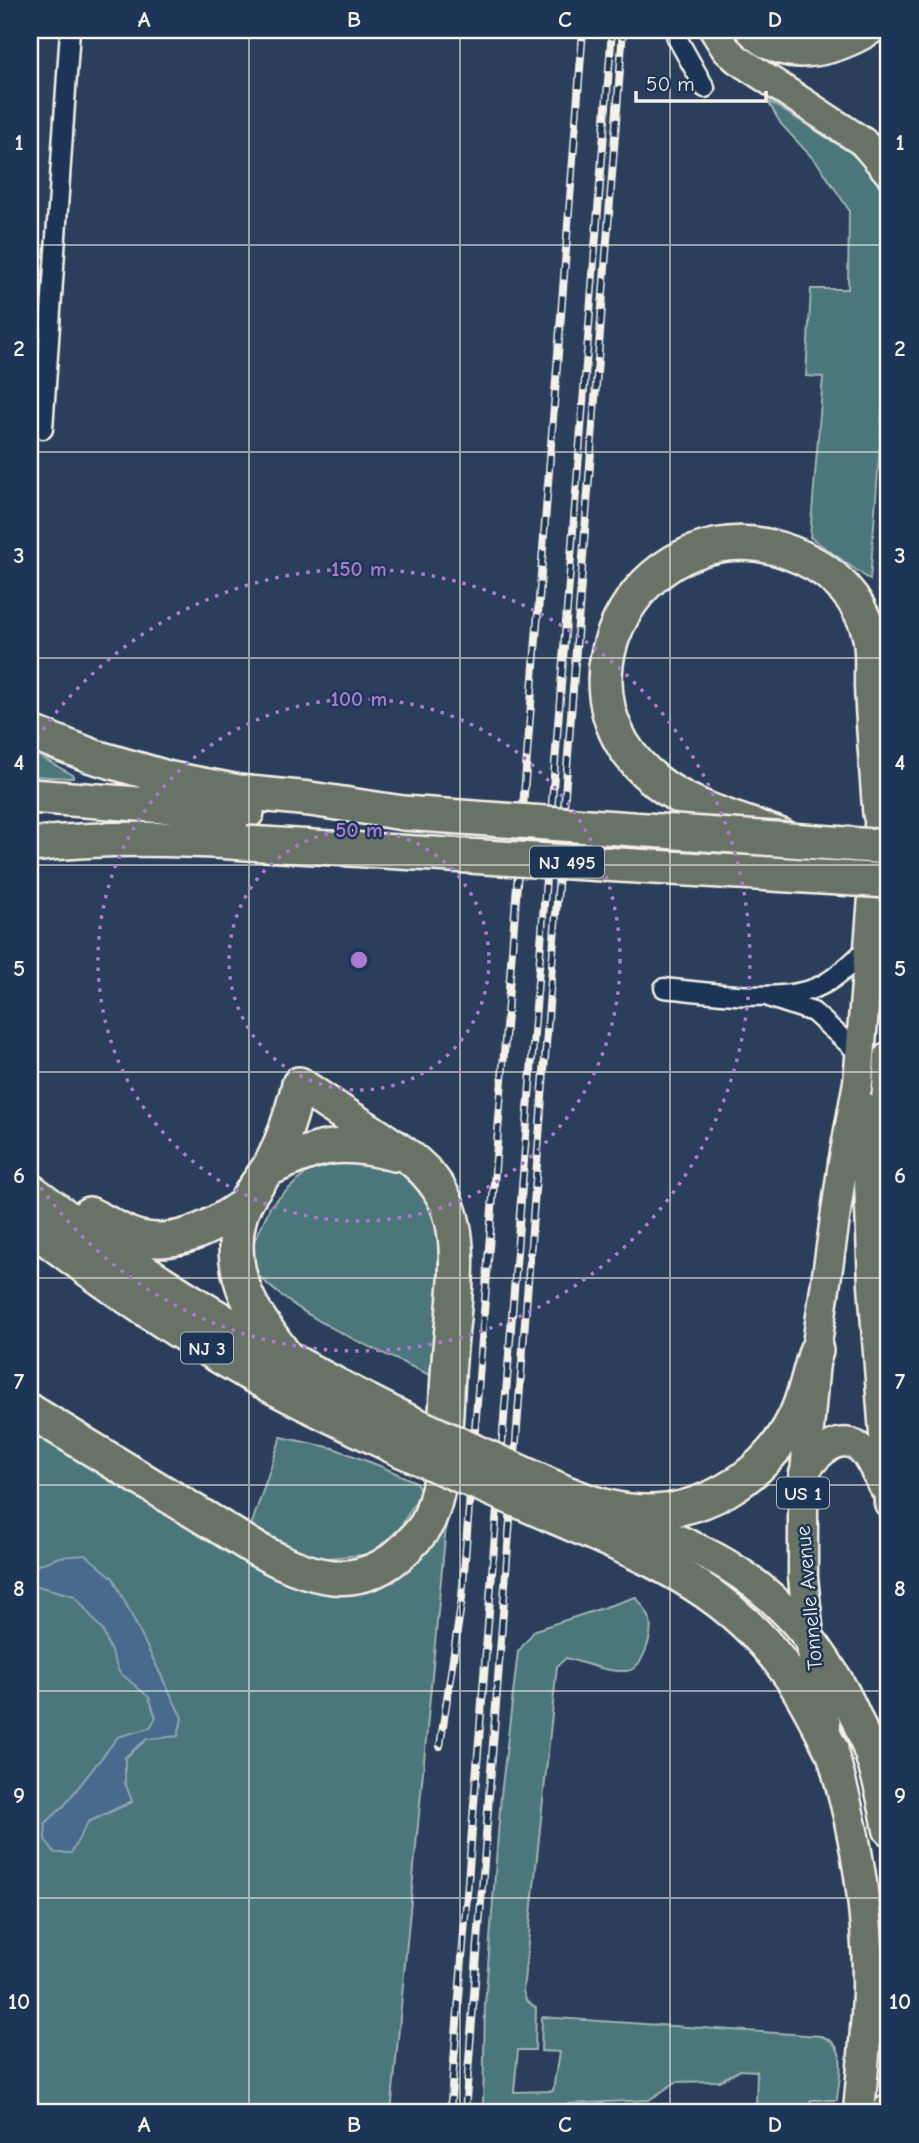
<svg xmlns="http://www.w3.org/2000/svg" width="919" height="2143" viewBox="0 0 919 2143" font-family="'Comic Neue',sans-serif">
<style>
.green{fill:#4c767b;stroke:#a0b4b2;stroke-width:2}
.water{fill:#466a8d;stroke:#8ca0b1;stroke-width:2}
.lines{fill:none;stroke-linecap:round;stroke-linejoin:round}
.minor-casing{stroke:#f4f1e8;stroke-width:23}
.primary-casing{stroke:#f4f1e8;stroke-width:33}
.trunk-casing{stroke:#f4f1e8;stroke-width:35}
.motorway-casing{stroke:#f4f1e8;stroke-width:38}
.minor{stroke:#1d3557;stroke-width:18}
.primary{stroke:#697266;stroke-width:28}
.trunk{stroke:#697266;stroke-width:30}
.motorway{stroke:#697266;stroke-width:33}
.rail-casing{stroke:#f4f1e8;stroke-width:8}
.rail{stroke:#1d3557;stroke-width:5;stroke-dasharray:16;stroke-linecap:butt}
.motorway-bridge-casing{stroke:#f4f1e8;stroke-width:38;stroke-linecap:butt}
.motorway-bridge{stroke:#697266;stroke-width:33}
.grid{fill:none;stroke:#f4f1e8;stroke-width:2;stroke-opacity:0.55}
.ring{fill:none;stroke:#ab7bcf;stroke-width:3.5;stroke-dasharray:3.5 7}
.labels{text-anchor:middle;stroke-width:5;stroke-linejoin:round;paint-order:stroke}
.shield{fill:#1d3557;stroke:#b4b9bc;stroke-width:2}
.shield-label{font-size:19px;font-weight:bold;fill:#f4f1e8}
.street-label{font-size:21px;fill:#f4f1e8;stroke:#1d3557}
.centre{fill:#ab7bcf;stroke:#1d3557;stroke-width:3.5}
.ring-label{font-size:21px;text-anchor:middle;font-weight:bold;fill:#ab7bcf;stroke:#1d3557;stroke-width:5;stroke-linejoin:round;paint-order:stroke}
.neatline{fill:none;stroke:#f4f1e8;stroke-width:2.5}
.grid-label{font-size:23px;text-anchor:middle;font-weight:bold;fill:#f4f1e8}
</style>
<rect width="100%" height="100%" fill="#2b3f5c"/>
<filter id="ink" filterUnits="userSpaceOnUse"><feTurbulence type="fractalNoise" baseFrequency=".0143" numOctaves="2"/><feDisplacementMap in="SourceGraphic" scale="14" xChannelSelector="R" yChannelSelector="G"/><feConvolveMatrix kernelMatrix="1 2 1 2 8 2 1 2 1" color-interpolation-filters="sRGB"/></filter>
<g filter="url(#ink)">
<path class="green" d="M767,100L851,153L872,173L889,203V320L870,580L810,537L823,377L806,376L811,289H848L849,210L819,165L781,124Z
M30,751L73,775V778L30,776Z
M350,1159L399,1166L423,1187L438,1220V1379C378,1350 301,1321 255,1272L254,1242L271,1205L307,1172Z
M30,1424L183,1520L310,1590L394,1582L446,1526L391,2113H30V1589L38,1586L75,1596L103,1631L119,1671L149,1697L156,1718L150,1728L118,1737L63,1807L46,1823L81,1834L88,1822L132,1802L125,1783V1758L147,1739L178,1736L182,1718L113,1578L60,1557L30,1568Z
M281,1437L333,1448L380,1466L416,1482L421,1492L400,1528L371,1554L316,1559L251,1526Z
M636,1597C640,1603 649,1613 650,1620C653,1635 643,1670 626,1671C607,1672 584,1663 566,1658L557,1666L523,1991L526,2000L536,2008L535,2050H518L514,2092L553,2091L559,2052L541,2051L542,2017L821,2036C850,2046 839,2075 837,2100H811L808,2109L756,2108L757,2071L740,2070L720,2081L676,2082L649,2100L483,2108L485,2006L501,1795L518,1652L535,1630Z"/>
<path class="water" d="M86,1555L113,1578L182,1718L178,1736L147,1739L125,1757V1783L132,1801L88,1822L71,1853H55L45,1839L46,1823L63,1807L118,1737L150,1728L156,1717L149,1697L119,1672L103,1631L75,1596L38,1586L30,1589V1568L60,1557Z"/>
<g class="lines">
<g class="minor-casing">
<path id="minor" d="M675,30L677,38L705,88
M43,429L70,30
M664,988C708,992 783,1005 822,985C840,976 854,960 869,947
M771,998L813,1012L860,1054"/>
</g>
<g class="primary-casing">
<path id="primary" d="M714,30L726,49L737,59L863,142L889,173
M750,30C783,66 833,53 871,30
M861,1105L868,1156L873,1285L889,1503
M882,1163L889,1056
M804,1473C818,1451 845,1426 867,1456C873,1465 878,1476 883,1486
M826,1725L809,1636L803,1577V1495L816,1351L843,1163L858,1082L879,824"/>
</g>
<g class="trunk-casing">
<path id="trunk" d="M611,1512C650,1529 691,1544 727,1565C821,1622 871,1724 889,1830
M831,1749C855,1827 869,1910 868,1991C867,2032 862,2073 859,2113
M889,2113V2109"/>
</g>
<g class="motorway-casing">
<path id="motorway" d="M30,732L92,756L171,779L239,792L310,799L403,813
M30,796L247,812
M782,836C742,821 689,808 656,781C535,685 650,499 791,553C823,565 850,587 864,619C876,645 870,670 872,697C874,736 877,775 880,814
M30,845C102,837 173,838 246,843
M269,1169C319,1146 339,1139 394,1154
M30,1190C147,1279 269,1353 401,1418
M89,1214C102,1220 115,1228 128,1234C170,1251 210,1229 244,1205
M30,1226C109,1287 192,1344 281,1391C319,1411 358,1429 397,1448
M30,1411L256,1549C309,1577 358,1596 406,1548C416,1538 427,1527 431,1514C447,1471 445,1407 449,1361C452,1312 467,1242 444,1198C427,1164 396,1148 366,1128C343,1114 321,1099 299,1084C293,1109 286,1133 275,1156C267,1174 251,1188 244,1206C234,1228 234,1257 241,1280C249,1309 270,1334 287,1358
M553,1487C577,1498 602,1508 629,1511C697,1519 766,1478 795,1417C805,1397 809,1373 816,1351
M551,1515C645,1556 728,1586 789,1674C806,1698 818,1724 831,1749"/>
</g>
<use href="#minor" class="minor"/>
<use href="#primary" class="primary"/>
<use href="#trunk" class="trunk"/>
<use href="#motorway" class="motorway"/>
<g class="rail-casing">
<path id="rail" d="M440,1746L462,1598L583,30
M450,2113L612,30
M465,2113L623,30"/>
</g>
<use href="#rail" class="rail"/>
<g class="motorway-bridge-casing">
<path id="motorway-bridge" d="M403,813L889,847
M246,843L889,881
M401,1418L553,1487
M397,1448L551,1515"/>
</g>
<use href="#motorway-bridge" class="motorway-bridge"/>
</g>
</g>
<path class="grid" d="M249,30V2113M460,30V2113M670,30V2113M30,245H889M30,452H889M30,658H889M30,865H889M30,1072H889M30,1278H889M30,1485H889M30,1691H889M30,1898H889"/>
<g class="ring">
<circle cx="359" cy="960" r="130"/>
<circle cx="359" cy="960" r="261"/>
<path d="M31 747A391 391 0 1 1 31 1173"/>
</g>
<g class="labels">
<g class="shield">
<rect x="530" y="846.5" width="74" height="31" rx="5"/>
<rect x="181" y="1332.5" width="52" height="31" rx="5"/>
<rect x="777" y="1477.5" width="52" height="31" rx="5"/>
</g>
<g class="shield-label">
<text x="567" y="869">NJ 495</text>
<text x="207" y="1355">NJ 3</text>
<text x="803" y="1500">US 1</text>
</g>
<g class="street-label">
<text transform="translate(809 1598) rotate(-95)" y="7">Tonnelle Avenue</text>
</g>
</g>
<circle cx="359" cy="960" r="10" class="centre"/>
<g class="ring-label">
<text x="359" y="576">150 m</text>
<text x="359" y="706">100 m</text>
<text x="359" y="837">50 m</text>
</g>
<rect width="919" height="2143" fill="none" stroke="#1d3557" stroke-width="77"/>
<path d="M636 91v10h130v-10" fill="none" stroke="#f4f1e8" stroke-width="3.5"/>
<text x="646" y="91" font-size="21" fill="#f4f1e8" stroke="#1d3557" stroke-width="5" paint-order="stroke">50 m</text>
<rect x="38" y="38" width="842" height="2066" class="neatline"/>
<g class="grid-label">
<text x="144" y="27">A</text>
<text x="354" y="27">B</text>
<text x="565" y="27">C</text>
<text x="775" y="27">D</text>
<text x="19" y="150">1</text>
<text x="900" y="150">1</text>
<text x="19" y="356">2</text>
<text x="900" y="356">2</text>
<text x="19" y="563">3</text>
<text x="900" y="563">3</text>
<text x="19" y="770">4</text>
<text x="900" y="770">4</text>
<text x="19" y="976">5</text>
<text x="900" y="976">5</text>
<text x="19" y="1183">6</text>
<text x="900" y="1183">6</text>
<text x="19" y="1389">7</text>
<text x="900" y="1389">7</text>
<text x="19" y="1596">8</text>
<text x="900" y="1596">8</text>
<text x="19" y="1803">9</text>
<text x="900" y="1803">9</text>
<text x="19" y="2009">10</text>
<text x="900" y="2009">10</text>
<text x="144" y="2132">A</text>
<text x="354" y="2132">B</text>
<text x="565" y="2132">C</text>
<text x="775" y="2132">D</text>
</g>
</svg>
